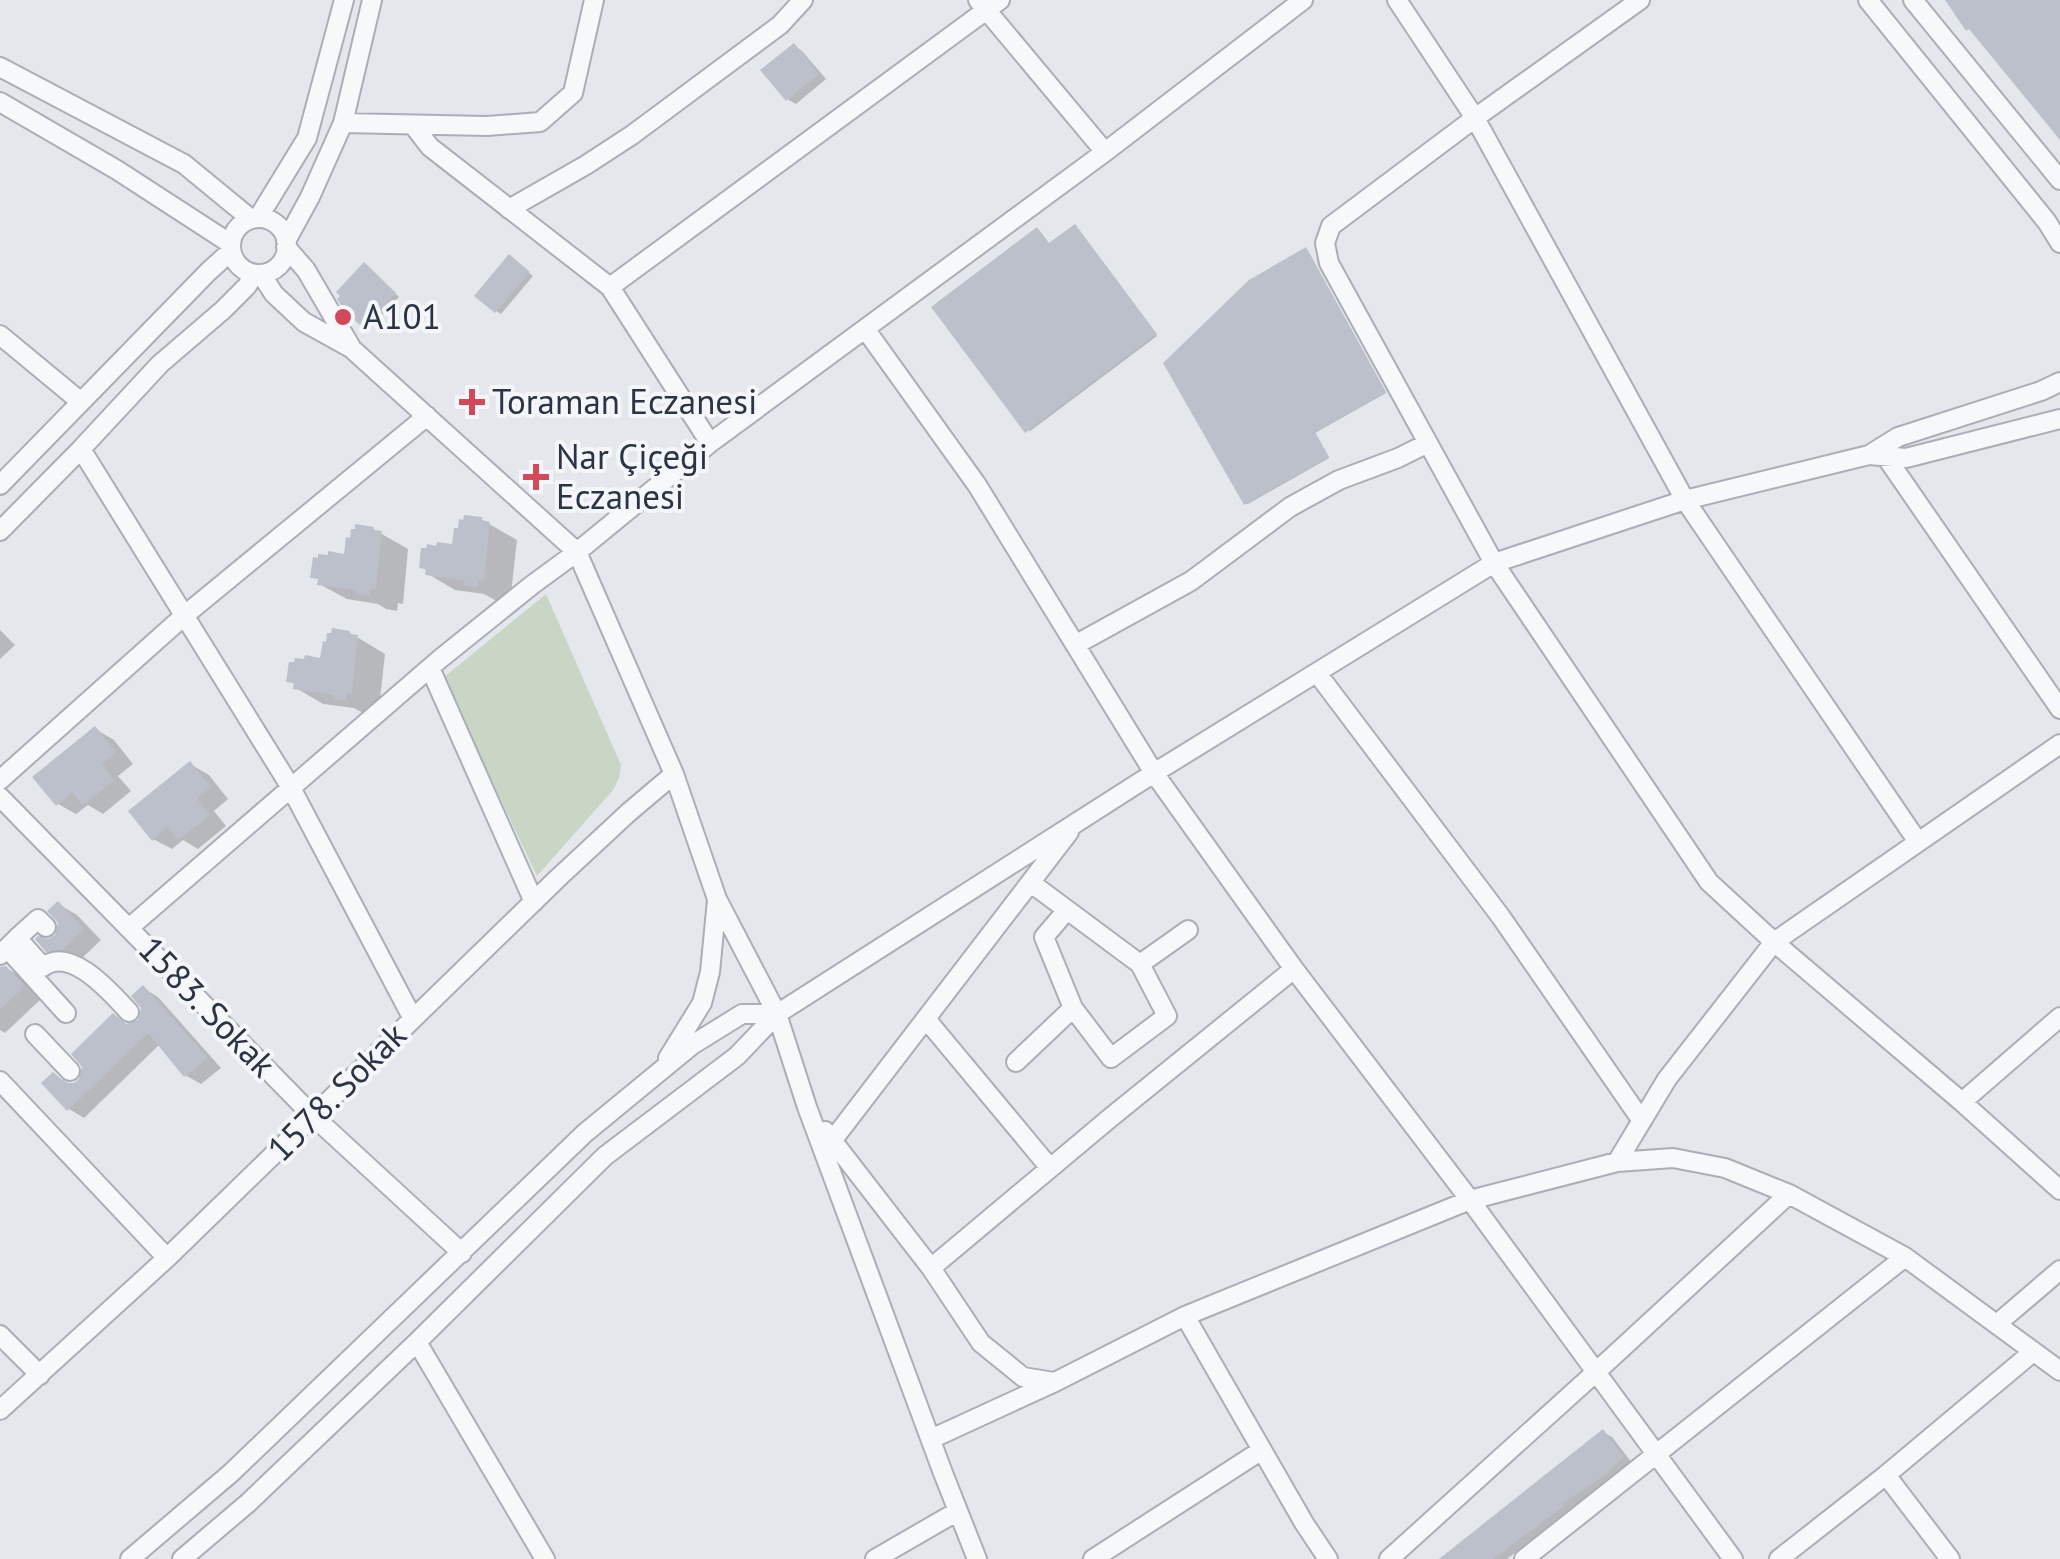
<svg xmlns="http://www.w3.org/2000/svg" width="2060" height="1559" viewBox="0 0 2060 1559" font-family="'PT Sans',sans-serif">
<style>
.green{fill:#c9d6c5}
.shadow{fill:#0003}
.building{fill:#bbc0ca}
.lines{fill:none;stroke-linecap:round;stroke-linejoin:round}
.minor-casing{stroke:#a9aeb7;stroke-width:22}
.minor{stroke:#f7f8fa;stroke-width:18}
.poi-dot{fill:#d1495b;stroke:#f4f6f9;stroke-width:4}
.labels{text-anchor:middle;stroke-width:8;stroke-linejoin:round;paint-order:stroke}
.poi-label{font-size:35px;fill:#2b3445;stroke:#f4f6f9;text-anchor:start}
.street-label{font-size:35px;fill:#2b3445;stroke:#f4f6f9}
</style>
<rect width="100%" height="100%" fill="#e4e7ec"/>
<path class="green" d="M546,594L621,765L619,778L613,790L537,876L443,678Z"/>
<path class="shadow" d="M794,46L802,51L826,79L796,104L787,99Z
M1076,228L1157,336L1029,432L1050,245Z
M1308,251L1386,393L1315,433L1329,458L1248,504H1246Z
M515,261L533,276L501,314L496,311Z
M369,269L399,297L369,329L364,326Z
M482,520L517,540L511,594L507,593L506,601L495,600L484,594L455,590L428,574V571L421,567L455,547Z
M373,529L408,549L403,604L398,603L397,611L386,609L378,604L347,599L319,584L320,580L313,576L346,556Z
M0,630L15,645L0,659Z
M350,633L385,654L379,708L374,715L363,713L354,708L323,704L296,688V685L289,681L323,661Z
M95,729L114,740L133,764L118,776L131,791L103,814L88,805L76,814L58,804Z
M190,764L209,775L228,799L214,811L226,826L198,849L183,840L172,849L153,839Z
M58,904L77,915L101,940L81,959L67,961L48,950L49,942L58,937L60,922Z
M6,968L25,979L42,998L5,1033L0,1030V969Z
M143,988L158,997L221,1068L201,1084L185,1075L160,1044L84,1118L69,1109L44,1083L54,1075L71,1085L81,1081L113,1016L129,1026L140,1022Z
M1603,1432L1612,1437L1632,1463L1614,1479L1569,1509L1570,1511L1507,1559H1444Z"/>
<path class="building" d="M1945,0H2060V140L1969,29L1966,31Z
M794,43L819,74L786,101L760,70Z
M1075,224L1157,334L1025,433L931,307L1037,227L1049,243Z
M1306,247L1386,392L1315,432L1329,457L1244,505L1163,363L1249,280Z
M509,254L530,272L495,313L474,296Z
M364,262L396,293L363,328L344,310L337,299L340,296L336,292Z
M464,515L482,517V520L490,522L484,580L479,579L478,587L464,585L465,581L460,580L425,575L426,569L419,568L421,548H426L427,544L436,546L437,542L452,544L454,528H458L459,519L463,520Z
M355,524L374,527V530L382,531L376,589H371L370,596L356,594V591L351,589L317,585L318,579L310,578L313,557L318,558V554L328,555V551L344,554L346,537L350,538L351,529H355Z
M332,628L350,631V634L358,635L352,694L347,693L346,701L333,699V695L328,694L293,689L294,683L286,682L289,662H294L295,658L304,659L305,655L320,658L323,641L326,642L327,633H331Z
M95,726L116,752L102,764L114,780L83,806L72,792L56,806L32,777Z
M190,761L211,787L197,799L210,815L178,840L168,827L152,841L128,811Z
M58,901L84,929L62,950L46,952L35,939L38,936L48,939L55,935L58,923L47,911Z
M6,966L25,986L0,1010V967Z
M143,985L208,1058L184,1077L148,1033L67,1111L41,1083L53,1072L66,1083H74L79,1079L82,1067L71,1054L113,1013L126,1024L138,1020L141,1008L131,996Z
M1603,1429L1624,1457L1605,1475L1562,1504L1564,1506L1493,1559H1439Z"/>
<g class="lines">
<g class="minor-casing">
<path id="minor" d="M978,0L1105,152
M1397,0L1475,118L1685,500L1918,842
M1640,0L1475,118L1331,226L1325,243L1329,263L1494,563L1709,882L1774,942L1962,1102L2060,1190
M1868,0L2047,222L2060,243
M1913,0L2060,180
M0,67L184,164L251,219
M0,102L117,170L231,244
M343,123L487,126L540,122L573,93L594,0
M413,125L430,147L610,287L710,443
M509,209L586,165L632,135L780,25L803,0
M258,218L307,138L344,0
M231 246a28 28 0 1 1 56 0a28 28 0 1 1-56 0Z
M286,241L310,197L343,123L372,0
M286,247L306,270L351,347
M261,274L274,294L304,322L351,348L577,552L674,774L717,899L777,1014L807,1107L943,1473L977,1559
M610,287L1000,0
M866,330L977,485L1154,773L1294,969L1470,1200L1733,1559
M0,335L81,402
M2060,382L2041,391L1898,437L1869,455L1906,458L2060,419
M81,449L290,786L412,1017
M1886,457L2060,709
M0,485L209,271L231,251
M0,531L81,449L160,364L223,310L247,286L254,274
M1075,645L1191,581L1290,507L1339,480L1398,458L1428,443
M430,668L534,902
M1317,673L1501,917L1642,1121
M0,780L185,615L427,416
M0,797L313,1116L462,1253
M1031,883L1140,964L1167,1016L1111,1058L1073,1008L1044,937L1067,910
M130,927L440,659L532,585L577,552L710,443L1105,152L1303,0
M17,938L38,919L46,927
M7,948L66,1013
M0,955L17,938L43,967C71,945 112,994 129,1012
M1140,964L1188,930
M926,1019L1050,1168
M35,1034L70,1071
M668,1058L702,1003L710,972L717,900
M1016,1062L1073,1008
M0,1081L167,1258
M1962,1102L2060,1017
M825,1131L931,1268L981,1343L1023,1377L1054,1382
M832,1141L1069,832
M1617,1162L1667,1079L1774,942L2060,744
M931,1268L1110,1118L1294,969
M1185,1316L1304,1523L1328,1559
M1998,1323L2060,1270
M0,1335L40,1375
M417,1342L545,1559
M0,1410L167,1258L558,878L628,813L674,774
M931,1439L1055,1382L1185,1316L1470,1200L1617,1162L1673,1158L1725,1168L1789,1194L1905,1257L2060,1371
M1886,1475L1950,1559
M130,1559L231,1473L585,1133L692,1045L742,1014H777
M182,1559L248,1503L417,1342L605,1156L737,1056L777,1014L1154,773L1494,563L1685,500L1869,455
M875,1559L958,1511
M1093,1559L1262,1450
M1389,1559L1596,1372L1789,1194
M1524,1559L1905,1257
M1779,1559L1886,1475L2033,1352"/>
</g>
<use href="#minor" class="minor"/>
</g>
<g class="poi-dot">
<circle cx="343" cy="317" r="10"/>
<path d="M467 387h10v10h10v10h-10v10h-10v-10h-10v-10h10z"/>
<path d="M531 462h10v10h10v10h-10v10h-10v-10h-10v-10h10z"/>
</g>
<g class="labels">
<g class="poi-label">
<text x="363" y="329">A101</text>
<text x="492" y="414">Toraman Eczanesi</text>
<text x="556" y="469">Nar Çiçeği<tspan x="556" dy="40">Eczanesi</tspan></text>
</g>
<g class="street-label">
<text transform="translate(207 1007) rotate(46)" y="12">1583. Sokak</text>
<text transform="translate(337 1092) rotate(-45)" y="12">1578. Sokak</text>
</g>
</g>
</svg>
